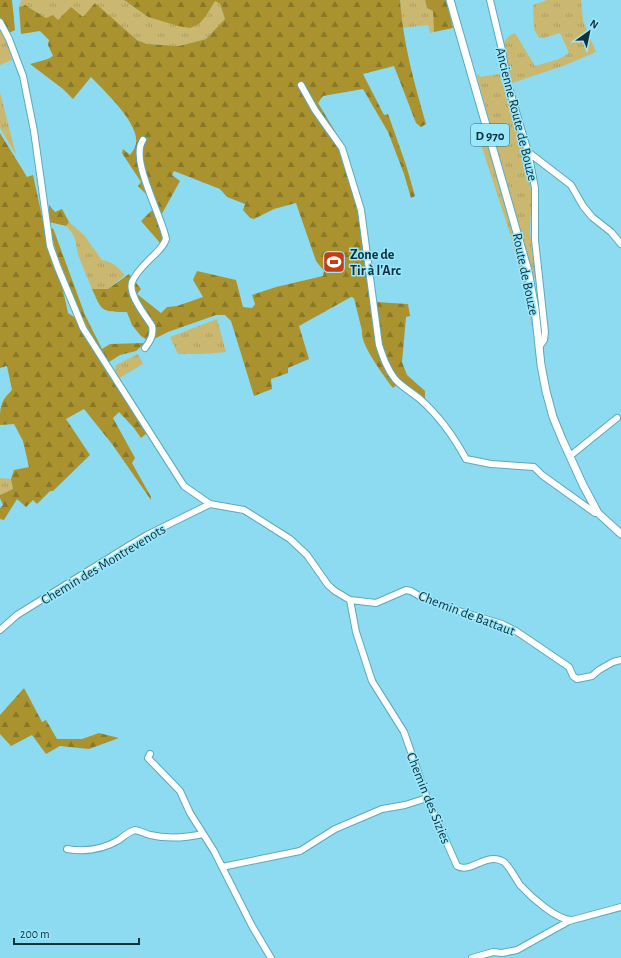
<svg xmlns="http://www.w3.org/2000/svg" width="621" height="958" viewBox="0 0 621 958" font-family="'Alegreya Sans',sans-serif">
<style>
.grass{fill:url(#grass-tufts)}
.forest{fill:url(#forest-firs)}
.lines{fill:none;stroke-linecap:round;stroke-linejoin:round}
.minor-casing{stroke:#5ba9bd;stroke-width:8}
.major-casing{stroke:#5ba9bd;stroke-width:9}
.minor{stroke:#fff;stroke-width:6}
.major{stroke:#fff;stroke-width:7}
.labels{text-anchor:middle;stroke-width:3;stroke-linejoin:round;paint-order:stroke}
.shield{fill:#9ae8fd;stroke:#386773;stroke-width:1}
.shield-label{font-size:13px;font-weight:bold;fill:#0e3038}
.street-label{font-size:14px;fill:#0e3038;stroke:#9ae8fd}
.poi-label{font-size:14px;font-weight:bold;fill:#0e3038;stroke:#9ae8fd;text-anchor:start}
</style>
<defs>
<pattern id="grass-tufts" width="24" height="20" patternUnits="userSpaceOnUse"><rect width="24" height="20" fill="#cab870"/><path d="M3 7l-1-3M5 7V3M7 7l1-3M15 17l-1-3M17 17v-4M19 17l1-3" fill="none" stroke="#ac9e62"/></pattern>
<pattern id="forest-firs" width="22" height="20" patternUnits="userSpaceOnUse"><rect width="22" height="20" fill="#aa932e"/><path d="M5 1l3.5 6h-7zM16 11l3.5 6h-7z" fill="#897828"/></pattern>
</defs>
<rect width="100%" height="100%" fill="#8ddbf0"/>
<path class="grass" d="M21,0H124L148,17L206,16L215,1L220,4L225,19L206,39L179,46L147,44L83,17L58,20L46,18L25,5L19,7Z
M400,0H425L427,8L433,11L434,32L430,33L428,25L402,28Z
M547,0H581L583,21L596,52L563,66L512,83L504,42L509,36L515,33L535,66L559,59L569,53L560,33L544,38H539L534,29L533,5Z
M0,30L7,40L12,60L0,65Z
M479,74L480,77L499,74L500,75L501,81L505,88C517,122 529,157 531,194C532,207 530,219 530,231C531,247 534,262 537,277L533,278L477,76Z
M0,92L16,155L0,128Z
M484,126L525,269L534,325L531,326L530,307L512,240L476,129Z
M69,222L84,235L102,260C114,262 117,267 125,275L108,289H92C88,279 83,268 79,257C74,241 79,240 66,226Z
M217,319L226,352L203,354H178L170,337Z
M138,354L143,364L118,379L115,371L116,365Z
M0,478L11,479L13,489L0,495Z"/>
<path class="forest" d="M0,0H12L15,30L9,33L0,17Z
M124,0H400C403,43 414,82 426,124L421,127L416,123L394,66L363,74L384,115L388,114L406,165L415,196L411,198L404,174L388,132L363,89L323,96L318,103L344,146L364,210L376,302L408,304L410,316L406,317L402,362L407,375L425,391V398L427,403L424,408L398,384L393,388C384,376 360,344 362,331L354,298L351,297L299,326L309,359L288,368V373L271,379L272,389L254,396L231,321L225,315H216L168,332L152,340H147L141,336L132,325L127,312C102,312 102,312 92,289H108L129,274L141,289L137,294L161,313L167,307L177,306L203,297L193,280L197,271L236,280L243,307L252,308L255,304L252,295L276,287L323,276L324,271L316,261L296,203L274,209L254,219L250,218L243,210L245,204L227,197L220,189L174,171L172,175L180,181L159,219L165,237L161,244L141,221L153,209L151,199L138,186L141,182L122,153L123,149L130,155C131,153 134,150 135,147C144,127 104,91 91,77L73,99L63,89L30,64L48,59L53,56L48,45L49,40L40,31L21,34L19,7L25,5L46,18L53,15L58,20L71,7L83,17L95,3L137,40L147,44L179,46L206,39L225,19L220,4L215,1L206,16L199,24L190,28L178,26L148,17Z
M425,0H446L453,28L434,32L433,11L427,8Z
M0,133L27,177L33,175L50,253L63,290L68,313L77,319L147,433L141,438L134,428L119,412L113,418L135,458L132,463L151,497V500L112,444L84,409L66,419L90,455L53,491H50L37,504L33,500L26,507L17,499L4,520L0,519V508L3,505L0,498V495L13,489L11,479L14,470L29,467L23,441L14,424L0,425C0,406 0,402 12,390L7,366L0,368Z
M49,205L55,212L62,209L69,222L66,226L49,222Z
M53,228L85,315L102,349L110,344L145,343L136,351L120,355L109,362L98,348L80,313L57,255L50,230Z
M24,688L42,722L46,720L57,739H82L99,733L119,738L89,749L60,746L46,754L32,735L11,746L0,734V715Z"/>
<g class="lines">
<g class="minor-casing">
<path id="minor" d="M490,0L502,50L507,81L528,152L535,188V240L545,332L544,340L539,347
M0,22L9,39L23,76L34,131L50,246L58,268L83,328L184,486L210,504L244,510L290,539L307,555L328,585L335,591L350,600L376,603L406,590L411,591L421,597L455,610L502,624L516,631L569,667L573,676L577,679L592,676L599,670L613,662L621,660
M301,85L315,110L342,148L361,210L379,345C383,357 387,369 395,379C402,387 413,393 421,400C440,417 454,437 466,459L491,464L534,467L542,475L595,513H598
M143,140C129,159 162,216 166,239C163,248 156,253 149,260C143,266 135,274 132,282C128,295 146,316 152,326C154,335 150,341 145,348
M528,152L571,185L583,206L592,217L611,232L621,244
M570,456L617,418
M350,600L356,632L372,681L404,732L427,798L457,866C471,874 487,851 504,862C509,866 516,879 520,885C530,896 557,921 573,920
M0,630L17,615L130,545L147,535L210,504
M150,754L148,758L180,791L190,813L214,851L252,926L271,958
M67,849C85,852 102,850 119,840C124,836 128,832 135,830C140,831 144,833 150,835C167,839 185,838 203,834
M222,867L300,851L335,829L382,809L405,805L427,798
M472,958L493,952L502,953L517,950L569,921L621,907"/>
</g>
<g class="major-casing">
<path id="major" d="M450,0L528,271L535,309L541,365L546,391L553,417L562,439L583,485L598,513L621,534"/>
</g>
<use href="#minor" class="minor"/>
<use href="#major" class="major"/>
</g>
<defs>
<g id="stadium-square" transform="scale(1.15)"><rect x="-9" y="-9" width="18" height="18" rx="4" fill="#c63d13" stroke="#9ae8fd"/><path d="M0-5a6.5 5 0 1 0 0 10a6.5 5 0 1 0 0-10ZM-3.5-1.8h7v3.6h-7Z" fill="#fff"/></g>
</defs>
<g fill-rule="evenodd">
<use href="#stadium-square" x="334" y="262"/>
</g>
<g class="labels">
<rect class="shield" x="471" y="124" width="38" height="22" rx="3"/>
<g class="shield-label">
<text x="490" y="140">D 970</text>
</g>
<g class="street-label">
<text transform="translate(517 114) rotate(76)" y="5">Ancienne Route de Bouze</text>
<text transform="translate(526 274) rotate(78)" y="5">Route de Bouze</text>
<text transform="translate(103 564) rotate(-31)" y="5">Chemin des Montrevenots</text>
<text transform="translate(467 613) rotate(21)" y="5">Chemin de Battaut</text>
<text transform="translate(429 798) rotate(68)" y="5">Chemin des Sizies</text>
</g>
<g class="poi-label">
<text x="350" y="259">Zone de<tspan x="350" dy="16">Tir à l'Arc</tspan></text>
</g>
</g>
<g transform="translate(589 32) rotate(33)" stroke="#9ae8fd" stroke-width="3" paint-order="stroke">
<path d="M0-3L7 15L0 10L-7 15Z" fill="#0e3038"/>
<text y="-6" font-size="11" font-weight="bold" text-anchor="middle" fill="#0e3038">N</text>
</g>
<path d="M14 938v6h125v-6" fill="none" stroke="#0e3038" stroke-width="2"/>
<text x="20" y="938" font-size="12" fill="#0e3038" stroke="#9ae8fd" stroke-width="3" paint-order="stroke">200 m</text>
</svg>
